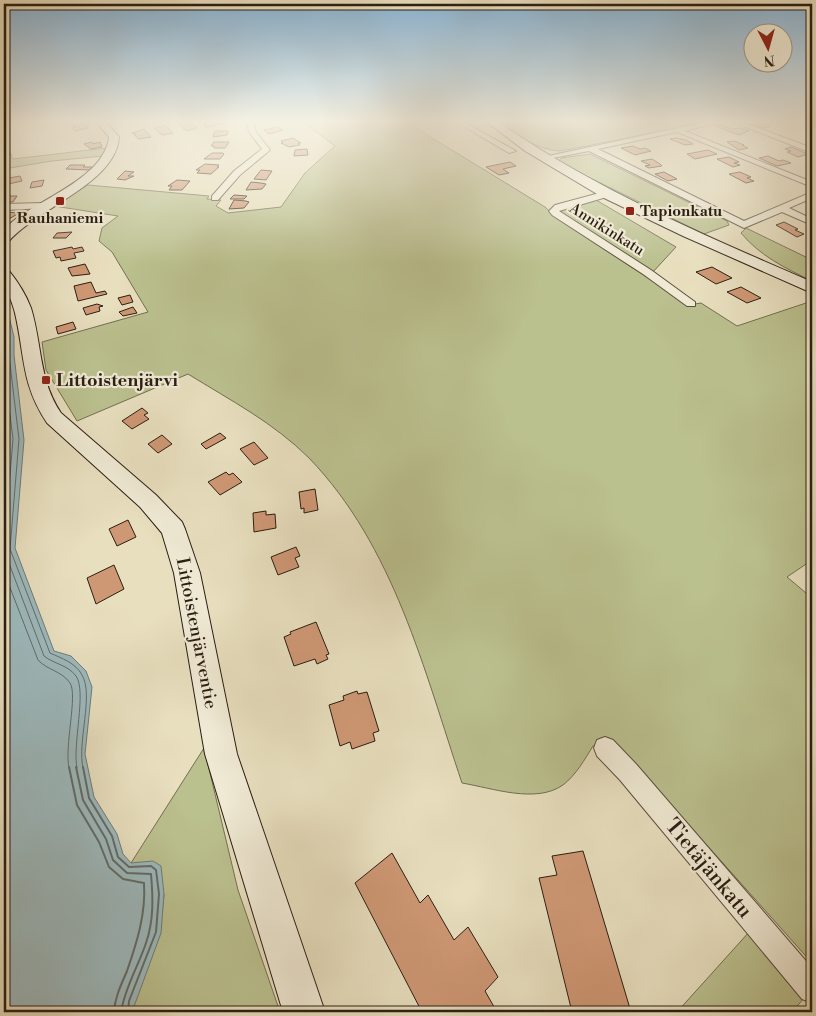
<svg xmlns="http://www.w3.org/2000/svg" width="816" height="1016" viewBox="0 0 816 1016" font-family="'Libre Bodoni',serif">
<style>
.green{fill:#bbc08f;stroke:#726f50}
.water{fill:#9db9bd;stroke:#6f7b79}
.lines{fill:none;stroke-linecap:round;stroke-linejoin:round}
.shore-far1{stroke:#646c68;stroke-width:1}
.shore{stroke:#646c68;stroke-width:2}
.building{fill:#cf9875;stroke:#2a1e12}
.street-casing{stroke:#5a4e3d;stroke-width:2}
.secondary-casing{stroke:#2a1e12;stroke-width:2}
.street{fill:#f0ead5;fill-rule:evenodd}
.secondary{fill:#f0ead5;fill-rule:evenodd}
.poi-dot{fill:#8f2418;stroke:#f0ead5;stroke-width:2}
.labels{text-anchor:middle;stroke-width:4.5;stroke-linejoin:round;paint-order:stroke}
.far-poi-label{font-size:15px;font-weight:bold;fill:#2a1e12;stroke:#f0ead5;text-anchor:start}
.far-street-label{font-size:15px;fill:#2a1e12;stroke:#f0ead5}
.poi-label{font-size:18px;font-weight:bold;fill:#2a1e12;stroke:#f0ead5;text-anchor:start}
.street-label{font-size:18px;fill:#2a1e12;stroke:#f0ead5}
.near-street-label{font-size:21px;fill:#2a1e12;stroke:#f0ead5}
</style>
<rect width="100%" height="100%" fill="#e8dfbf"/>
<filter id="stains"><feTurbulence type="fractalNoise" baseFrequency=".004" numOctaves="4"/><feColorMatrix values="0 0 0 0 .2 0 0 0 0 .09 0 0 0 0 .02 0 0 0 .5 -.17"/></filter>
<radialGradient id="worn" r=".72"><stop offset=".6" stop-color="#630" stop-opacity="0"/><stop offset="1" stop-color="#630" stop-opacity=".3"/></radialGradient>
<path class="green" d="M303,122H406L545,207L557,218L689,305L701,303L737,326L809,302L812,303V560L787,577L812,598V963L614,741L593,746C585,759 576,775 563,785C536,804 492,788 462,783C424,670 394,546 309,458C274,423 230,400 188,374L77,421L46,370L42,342L148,312L112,252L99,241L102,228L118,216L54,206L88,185L209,196L207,199L221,200L216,206L228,213L281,207L305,173L335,146Z
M499,122H662L676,128L561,151C537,150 518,136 499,122Z
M4,137L13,159L107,148L103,156L52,161L4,169Z
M590,154L727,221L729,225L704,234L558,162L561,158Z
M596,200L676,247L652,273L563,216L561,212L563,209Z
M746,228L812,260V281C785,268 760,256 741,233Z
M204,748L238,890L280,1012H132L162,913L164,894L131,863Z
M750,931L805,997L792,1012H677Z"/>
<path class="water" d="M4,296L14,337V355L24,440L15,548L54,651L71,656L86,671L92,687L85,754L94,797L117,834L123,854L131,863L153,861L161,866L164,894L161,933L132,1012H4Z"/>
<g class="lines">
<path class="shore-far1" d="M4,316L9,338V356L19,439L10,549L50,653C61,658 76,663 82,675C94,695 77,742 83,768
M4,366L13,439L4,546
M4,550L44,656C54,664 68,665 76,676C87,691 72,746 77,768
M4,572L38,660C47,670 62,671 70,683C78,695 64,747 69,768"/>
<path class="shore" d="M69,767L77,805L99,842L109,867L123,879L144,883C146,914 137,942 127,971C121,985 115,997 114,1012
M76,767L83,800L106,839L113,860L127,873L151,874C153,897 154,920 146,943C138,967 125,987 121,1012
M83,767L89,798L112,836L118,857L129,867L151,866L156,870L159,894L156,932L129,1001L128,1012"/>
</g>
<path class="building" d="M177,122H190L197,128L186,131Z
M213,122H234L206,127L203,123Z
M745,122H758L770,126L763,128Z
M85,123L88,128L75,131L73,128L76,127L72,125Z
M165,125L173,133L162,135L154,128Z
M721,125L732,129L741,128L749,131L739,135L715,126Z
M278,127L283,130L269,134L264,130Z
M144,129L151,137L139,139L134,135L136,134L132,133Z
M215,131H228L227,135L213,137Z
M293,138L301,143H298L300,145L289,147L281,143H283L281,141Z
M676,138L686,140L693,144L685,145L670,139Z
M735,141L744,145H742L748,148L739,150L727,142Z
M92,142L93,144L100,142L102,147L91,149L84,144Z
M214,142H229L225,148H214V146H211Z
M633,146L640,149L645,148L651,151L635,155L621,148Z
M791,147L808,154L798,157L787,152L791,151L785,149Z
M307,149L308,155L294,156L295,150Z
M708,150L717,154L695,159L687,154Z
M212,153H223L224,154L220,159H204Z
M768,156L779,161L783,160L791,163L777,166L759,158Z
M729,157L739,162L734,163L740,165L733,167L717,159Z
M652,159L660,164L662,166L649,168L645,166L650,165L641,161Z
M510,162L516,166L503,169L509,173L499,175L486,167Z
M205,164L219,165L217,167H219L211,174L197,173L200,170H196Z
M70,165H85L83,167H92L89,170L66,169Z
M261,170L272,171L266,180L254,179Z
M125,171L134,172L128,176H134L125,180L117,179Z
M664,172L677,179L668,181L655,174Z
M740,172L751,177L747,178L754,181L746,183L729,174Z
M20,176L22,181L4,185V179Z
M44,180L42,186L30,188L32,182Z
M177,180L190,181L182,190H169L172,186H168Z
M251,182L261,183L266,184L262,189L246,190Z
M234,195L247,196L244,199H230Z
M4,196H17L13,202H4Z
M234,200L246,201L249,202L244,208L229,209Z
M6,212L19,213L4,222V213Z
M70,214L79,215L77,217H79L73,223H59Z
M784,222L798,229L795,230L804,234L797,237L776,225Z
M72,232L66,238H53L57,233Z
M72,247L73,249L82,247L84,251L74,253L76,258L61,261L60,257L56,258L53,251Z
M85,264L90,274L72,276L68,268Z
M712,267L732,278L716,284L696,272Z
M91,282L96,293L105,291L107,294L78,301L74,286Z
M741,287L761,298L747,303L727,292Z
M130,295L133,302L122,305L118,298Z
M97,304L103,306L99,307L100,311L86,315L83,308Z
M133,307L137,313L123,316L119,312Z
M73,322L76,329L58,334L56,327Z
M142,408L148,413L144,415L149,419L132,429L122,421Z
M220,433L226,438L206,449L201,444Z
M162,435L172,444L158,453L148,444Z
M254,442L268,458L254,465L240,449Z
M226,472L229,475L233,473L242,482L220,495L208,482Z
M315,489L318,510L304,513V508L301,509L299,492Z
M266,511V515L275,514L276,528L254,532L253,513Z
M128,520L136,537L117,546L109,529Z
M296,547L300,556L295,558L299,567L278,575L271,557Z
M114,565L124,589L96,604L87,578Z
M316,622L329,654L326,655L328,659L317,664L315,659L294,666L284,637L291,634L290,632Z
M357,691L358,694L367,692L379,731L373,733L375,741L352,749L350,742L340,746L329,705L344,700L343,696Z
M583,851L631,1012H572L539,878L557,875L552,856Z
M392,853L420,903L428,895L454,940L468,927L498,977L485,991L497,1012H422L355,883Z"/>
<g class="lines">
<g class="street-casing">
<path id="street" d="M247,122H253L256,132L270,150L240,175L218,200H212V196L234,171L262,149L249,132Z
M456,122H464L516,151L509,153Z
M706,122H719L685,131L812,182V187L677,132L598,149L744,221L812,192V198L789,208L812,219V225L782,212L744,228L589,151L543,160L539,158Z
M733,122H742L812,148V153Z
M806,122H812V125L807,123Z
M607,191L610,192V196L559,211L651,270L695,302V306H687L643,274L552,215L549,211L555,205Z
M43,203L47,206L46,208L4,210V204Z
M605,737L613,740L636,764L812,968V1003L802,999L620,780L597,756L594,748L597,740Z"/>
</g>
<g class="secondary-casing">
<path id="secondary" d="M96,122H106L119,137C116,183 39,207 9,241L4,242V230L12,222C41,198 104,178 109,137Z
M487,122H498C596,190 704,235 812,282V293L683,236L602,197L525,151Z
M4,269L9,271C18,282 26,295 31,308C42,344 39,381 61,413L156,495L182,522L185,529L200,573L237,754L325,1012H283L205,754L174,573L162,533L140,507L47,423C21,384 25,356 15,313C11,296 3,288 4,269Z"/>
</g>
<use href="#street" class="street"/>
<use href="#secondary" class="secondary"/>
</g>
<linearGradient id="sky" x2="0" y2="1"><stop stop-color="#8ab6d7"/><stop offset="0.46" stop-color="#f5f1e2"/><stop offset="1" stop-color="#f5f1e2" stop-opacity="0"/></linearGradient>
<rect width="816" height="264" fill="url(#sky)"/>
<g class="poi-dot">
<rect x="55" y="196" width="10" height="10" rx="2.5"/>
<rect x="625" y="206" width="10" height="10" rx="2.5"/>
<rect x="41" y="375" width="10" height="10" rx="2.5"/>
</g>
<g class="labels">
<g class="far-poi-label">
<text x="640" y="216">Tapionkatu</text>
<text x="60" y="223" text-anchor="middle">Rauhaniemi</text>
</g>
<g class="far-street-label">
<text transform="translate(607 229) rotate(32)" y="5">Annikinkatu</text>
</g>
<g class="poi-label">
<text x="56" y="386">Littoistenjärvi</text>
</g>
<g class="street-label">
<text transform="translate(197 633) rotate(79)" y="6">Littoistenjärventie</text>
</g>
<g class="near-street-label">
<text transform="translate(709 868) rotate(50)" y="7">Tietäjänkatu</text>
</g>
</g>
<rect width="816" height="1016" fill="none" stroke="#e8dfbf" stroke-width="20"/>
<rect x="5" y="5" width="806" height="1006" fill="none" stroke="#2a1e12" stroke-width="2.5"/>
<rect x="10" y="10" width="796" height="996" fill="none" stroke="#2a1e12"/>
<g transform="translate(768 48) rotate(174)"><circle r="24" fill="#f0ead5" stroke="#a19887"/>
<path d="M0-4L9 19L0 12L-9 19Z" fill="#8f2418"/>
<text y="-8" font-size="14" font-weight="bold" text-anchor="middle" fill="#2a1e12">N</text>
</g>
<rect width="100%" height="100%" filter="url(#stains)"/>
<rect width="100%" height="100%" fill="url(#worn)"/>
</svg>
